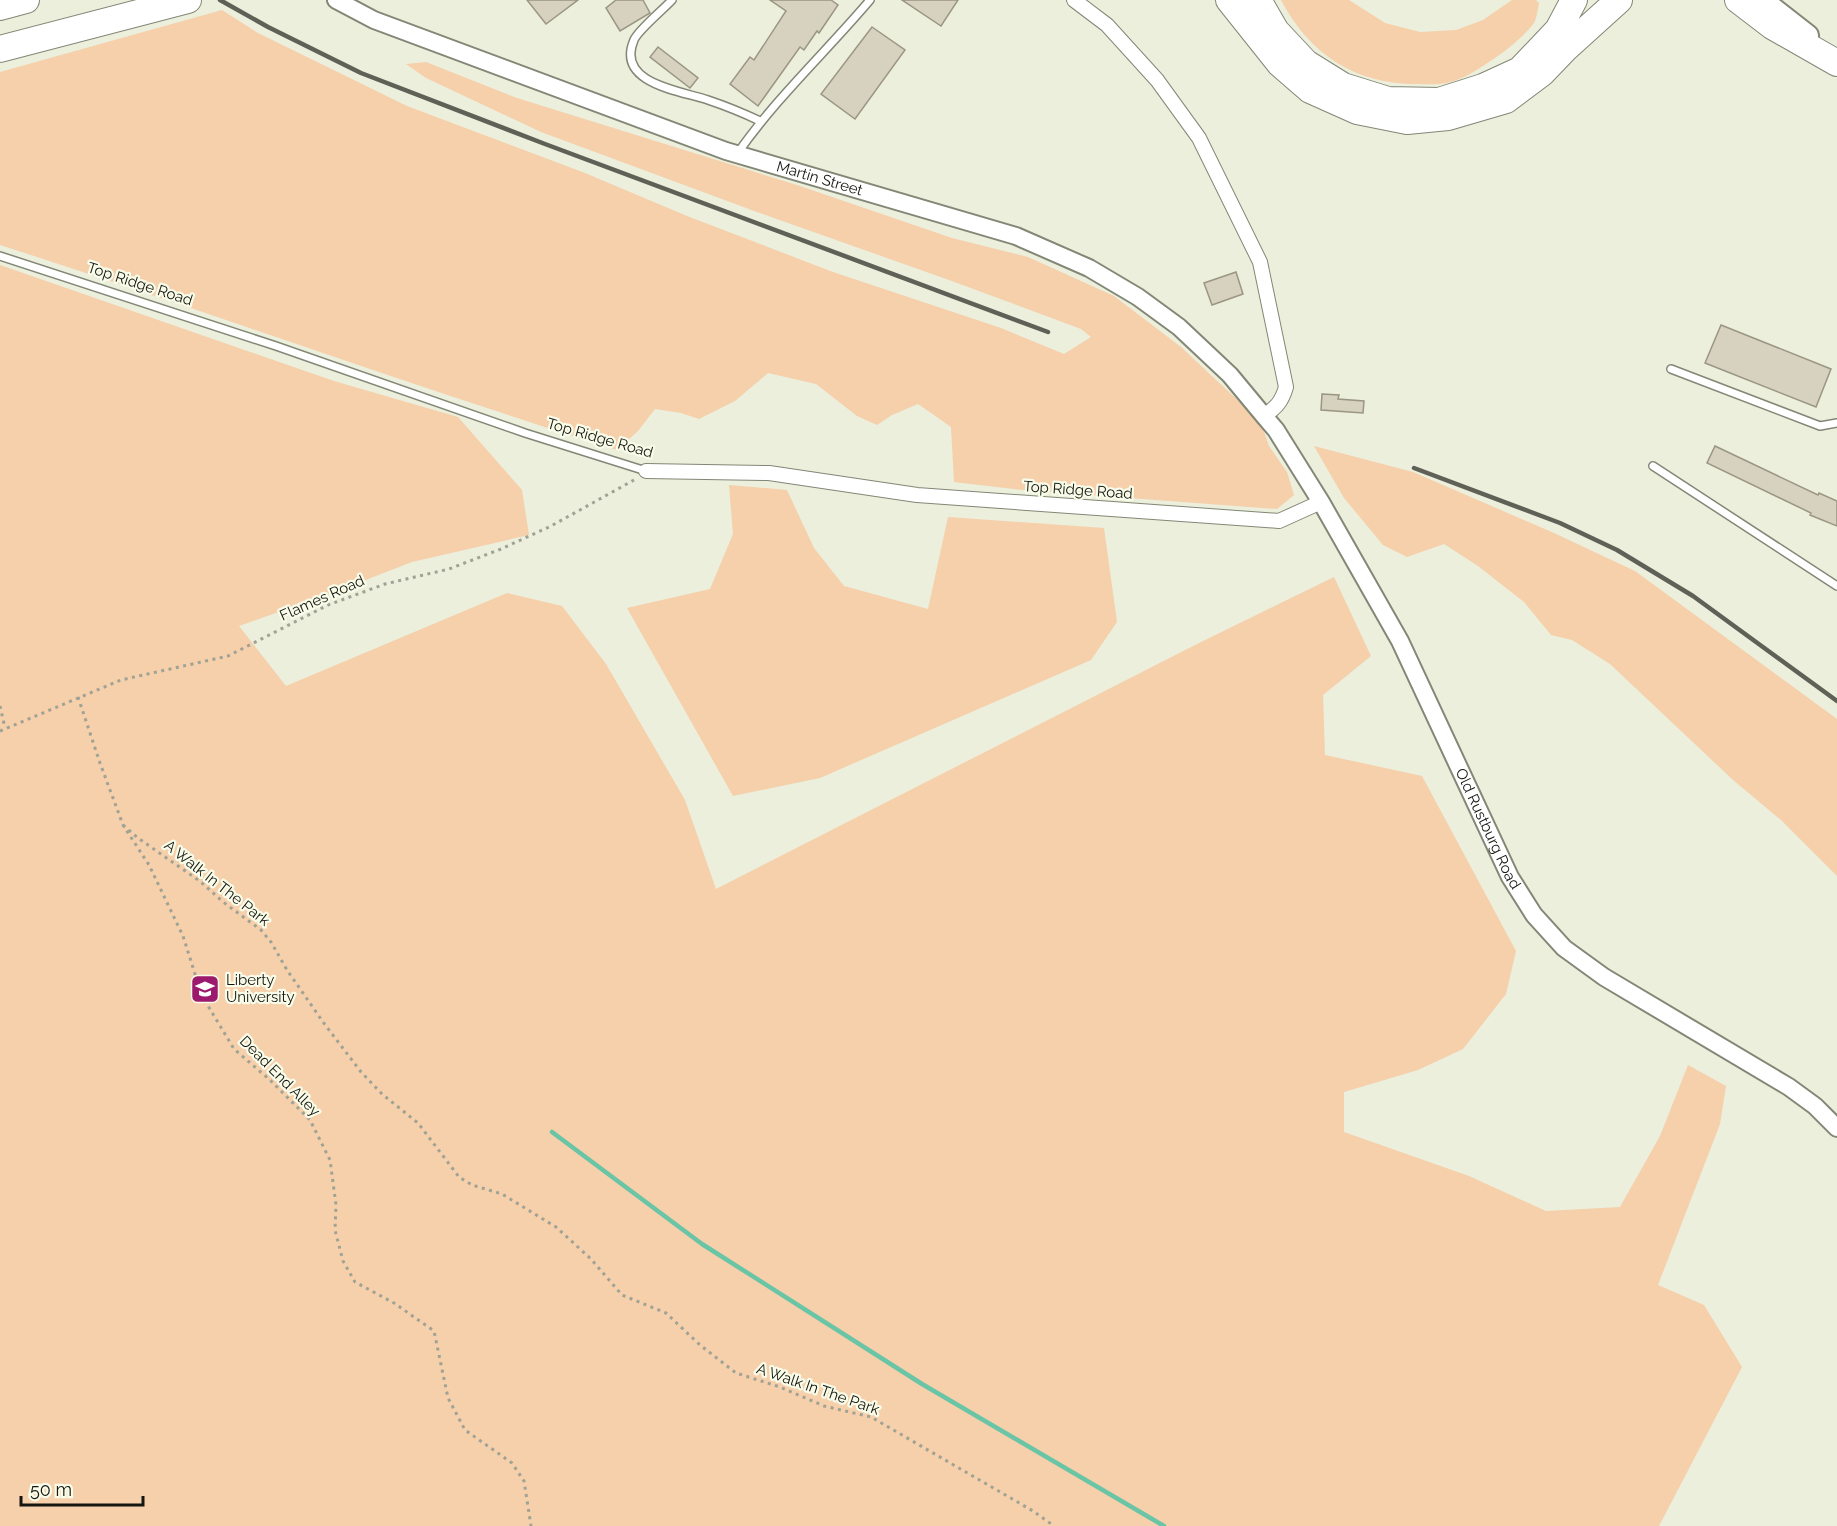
<svg xmlns="http://www.w3.org/2000/svg" width="1837" height="1526" viewBox="0 0 1837 1526" font-family="Raleway,sans-serif">
<style>
.green{fill:#f6cfab}
.lines{fill:none;stroke-linecap:round;stroke-linejoin:round}
.stream{stroke:#69c5a5;stroke-width:4.5}
.building{fill:#d7d1bf;stroke:#9b9584;stroke-width:1.5}
.service-casing{stroke:#838776;stroke-width:10}
.minor-casing{stroke:#838776;stroke-width:16}
.tertiary-casing{stroke:#838776;stroke-width:20}
.trunk-casing{stroke:#838776;stroke-width:26}
.motorway-casing{stroke:#838776;stroke-width:28}
.path{stroke:#9fa294;stroke-width:3;stroke-dasharray:3 4.5;stroke-linecap:butt}
.service{stroke:#fff;stroke-width:7}
.minor{stroke:#fff;stroke-width:14}
.tertiary{stroke:#fff;stroke-width:16}
.trunk{stroke:#fff;stroke-width:22}
.motorway{stroke:#fff;stroke-width:26}
.rail{stroke:#5f6157;stroke-width:4.5}
.labels{text-anchor:middle;stroke-width:4.5;stroke-linejoin:round;paint-order:stroke}
.street-label{font-size:15px;fill:#151610;stroke:#f8fce9}
.poi-label{font-size:15px;fill:#151610;stroke:#f8fce9;text-anchor:start}
</style>
<rect width="100%" height="100%" fill="#ebefdc"/>
<path class="green" d="M1281,0H1349L1385,23L1420,32L1456,30L1483,20L1512,0H1536L1539,3C1538,8 1537,16 1535,21C1529,32 1506,51 1495,58C1480,68 1463,80 1446,83C1437,85 1427,84 1418,84C1356,85 1309,54 1281,0Z
M222,10L258,33L407,106L585,173L687,216L833,272L1001,328L1064,354L1091,337L1081,329L949,280L757,212L541,132L426,78L406,64L426,62L517,98L797,185L952,238L1028,257L1114,296L1181,347L1243,405L1263,429L1269,446L1287,472L1294,495L1277,509L1023,490L954,482L951,427L918,404L892,415L877,425L857,416L816,384L768,373L735,401L699,419L681,413L655,409L638,431L617,450C410,385 206,311 0,245V72Z
M0,265L334,381L458,417L522,490L529,535L412,562L332,593L239,626L286,686L507,593L562,606L606,664L685,800L716,889L1195,645L1334,577L1371,656L1323,695L1325,755L1422,776L1516,951L1506,994L1463,1049L1418,1070L1344,1092V1132L1469,1176L1546,1211L1620,1207L1660,1136L1688,1065L1726,1086L1720,1124L1658,1285L1704,1305L1742,1367L1659,1526H0Z
M1314,446L1413,472L1554,533L1635,571L1837,719V876L1781,820L1733,780L1610,664L1572,640L1551,635L1524,602L1478,566L1444,544L1407,557L1383,545L1344,498Z
M729,485L787,490L814,548L844,586L928,609L948,517L1104,528L1117,622L1091,660L820,778L733,796L627,608L710,589L733,534Z"/>
<g class="lines">
<path class="stream" d="M552,1132L702,1244L922,1384L1164,1526"/>
</g>
<path class="building" d="M527,0H578L546,24Z
M616,0H643L650,13L620,31L606,8Z
M770,0H831L838,5L819,33L817,31L804,50L800,47L758,106L730,84L750,57L754,60L786,11Z
M902,0H958L941,26Z
M872,27L905,50L855,119L821,94Z
M658,47L698,78L690,88L650,57Z
M1236,272L1243,294L1212,305L1204,283Z
M1721,325L1831,369L1816,407L1705,363Z
M1322,394L1339,395L1338,399L1364,401L1363,413L1321,410Z
M1715,446L1818,495L1819,493L1837,501V526L1810,515L1811,513L1707,463Z"/>
<g class="lines">
<g class="service-casing">
<path id="service" d="M672,0C664,9 638,30 634,40C615,84 682,91 708,100C726,106 743,113 760,121
M737,154C776,98 826,52 870,0
M0,256L276,346L525,433L646,471
M1671,369L1820,426L1837,423
M1653,466L1837,586"/>
</g>
<g class="minor-casing">
<path id="minor" d="M1074,0L1107,25L1157,80L1199,138L1260,262L1286,387C1282,401 1277,407 1264,416
M646,471L769,473L917,495L1279,521L1321,502"/>
</g>
<g class="tertiary-casing">
<g id="tertiary">
<path id="s1" d="M336,0L374,20L726,151L1016,236L1089,268L1138,297L1179,327L1230,375L1264,416L1276,430L1321,502L1400,641L1510,877L1534,915L1564,948L1604,977L1789,1087L1815,1106L1837,1128"/>
</g>
</g>
<g class="trunk-casing">
<path id="trunk" d="M1761,0L1807,36"/>
</g>
<g class="motorway-casing">
<path id="motorway" d="M1229,0L1280,64L1310,90L1357,111L1407,121L1448,117L1506,100L1542,73L1566,48L1619,0
M1258,0L1276,31L1306,63L1343,86L1388,100L1439,101L1483,87L1520,70L1558,30L1574,0
M1738,0L1772,26L1837,63
M0,7L26,0
M0,49L188,0"/>
</g>
<path class="path" d="M78,697L100,763L123,825L149,865L183,936L202,996L234,1049L270,1080L310,1120L330,1160L336,1205L335,1230L343,1261L355,1282L394,1303L434,1331L448,1398L465,1430L512,1463L524,1481L531,1526
M0,706L5,728
M0,731L121,680L228,656L328,605L385,584L449,569L501,549L551,526L634,480
M123,825L138,838L201,882L223,902L261,930L271,942L287,970L323,1022L361,1072L382,1094L418,1123L459,1177L472,1185L502,1194L556,1227L591,1259L622,1295L666,1313L700,1345L736,1373L780,1387L824,1406L871,1417L1033,1511L1054,1526"/>
<use href="#service" class="service"/>
<use href="#minor" class="minor"/>
<use href="#tertiary" class="tertiary"/>
<use href="#trunk" class="trunk"/>
<use href="#motorway" class="motorway"/>
<path class="rail" d="M220,0L268,27L361,73L545,144L1048,332
M1414,468L1560,523L1617,550L1693,596L1837,701"/>
</g>
<defs>
<g id="university-square" transform="scale(1.5)"><rect x="-9" y="-9" width="18" height="18" rx="4" fill="#9c1a6e" stroke="#f8fce9"/><path d="M0-5L7-2L0 1L-7-2ZM-4 1L0 2.5L4 1V4Q0 6-4 4Z" fill="#fff"/></g>
</defs>
<g fill-rule="evenodd">
<use href="#university-square" x="205" y="989"/>
</g>
<g class="labels">
<g class="street-label">
<text dy="5" stroke="none"><textPath href="#s1" startOffset="516">Martin Street</textPath></text>
<text transform="translate(140 284) rotate(18)" y="5">Top Ridge Road</text>
<text transform="translate(600 438) rotate(16)" y="5">Top Ridge Road</text>
<text transform="translate(1078 490) rotate(4)" y="5">Top Ridge Road</text>
<text transform="translate(322 598) rotate(-24)" y="5">Flames Road</text>
<text dy="5" stroke="none"><textPath href="#s1" startOffset="1502">Old Rustburg Road</textPath></text>
<text transform="translate(217 883) rotate(38)" y="5">A Walk In The Park</text>
<text transform="translate(280 1076) rotate(45)" y="5">Dead End Alley</text>
<text transform="translate(818 1389) rotate(19)" y="5">A Walk In The Park</text>
</g>
<g class="poi-label">
<text x="226" y="985">Liberty<tspan x="226" dy="17">University</tspan></text>
</g>
</g>
<path d="M21 1496v9h122v-9" fill="none" stroke="#151610" stroke-width="3"/>
<text x="30" y="1496" font-size="18" fill="#151610" stroke="#f8fce9" stroke-width="4.5" paint-order="stroke">50 m</text>
</svg>
